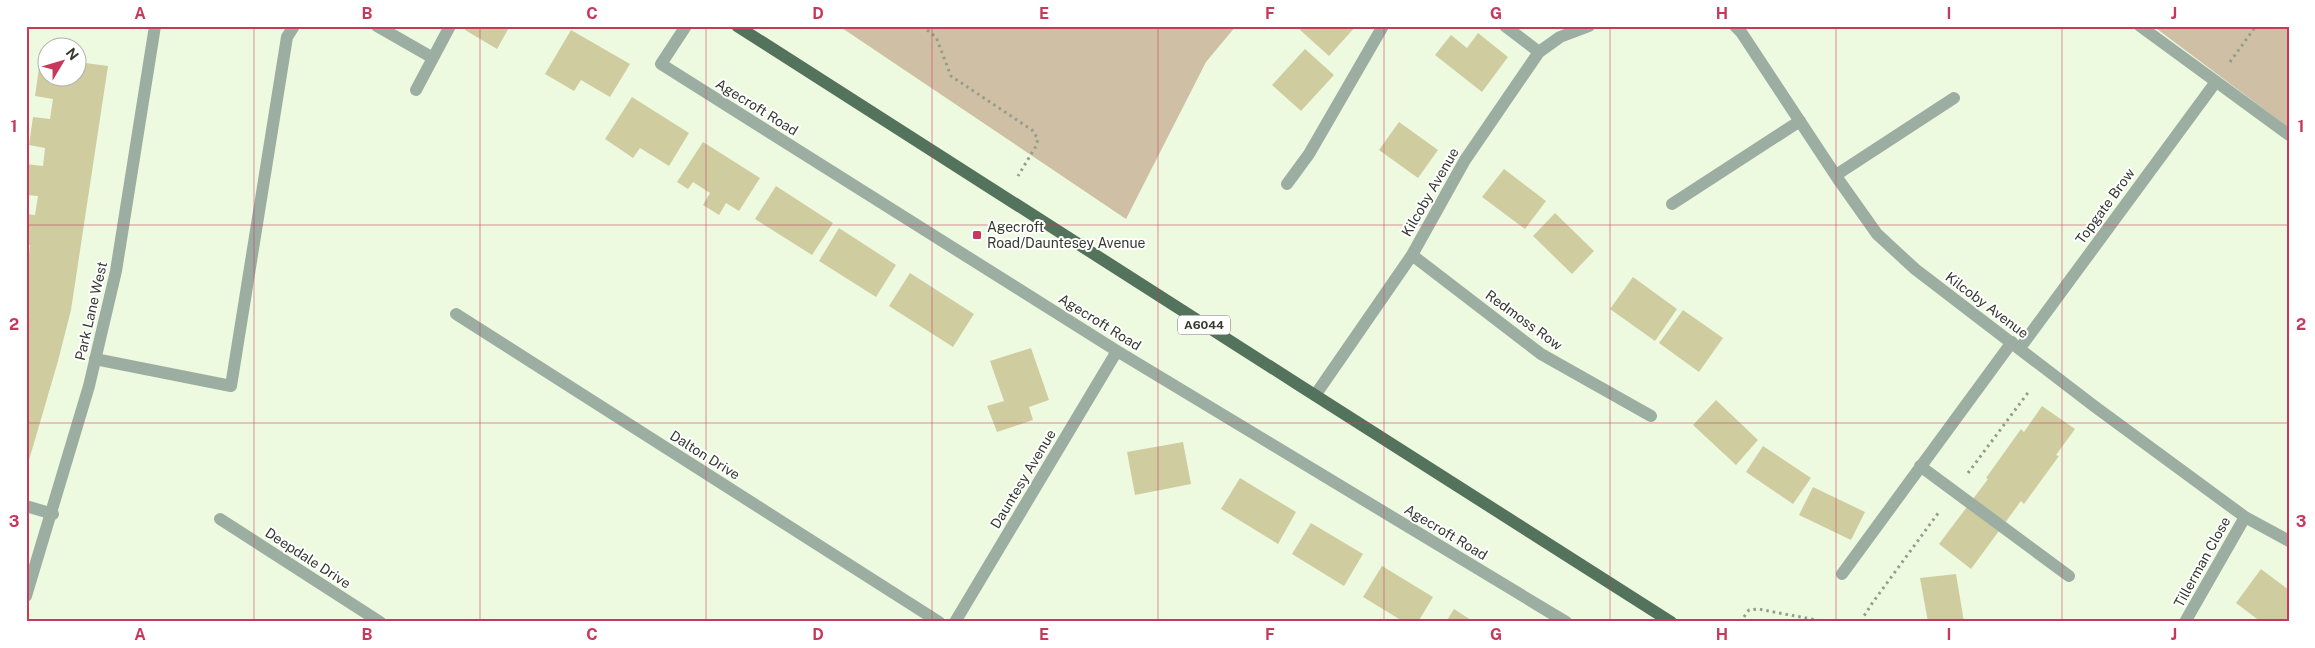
<svg xmlns="http://www.w3.org/2000/svg" width="2315" height="648" viewBox="0 0 2315 648" font-family="'Public Sans',sans-serif">
<style>
.green{fill:#cfc0a5}
.building{fill:#cfcda0}
.lines{fill:none;stroke-linecap:round;stroke-linejoin:round}
.path{stroke:#949d8b;stroke-width:3;stroke-dasharray:2.5 4;stroke-linecap:butt}
.service{stroke:#9caea1;stroke-width:12}
.minor{stroke:#9caea1;stroke-width:12}
.primary{stroke:#53735c;stroke-width:12}
.grid{fill:none;stroke:#c7385c;stroke-width:1;stroke-opacity:0.55}
.poi-dot{fill:#c7385c;stroke:#fff;stroke-width:2}
.labels{text-anchor:middle;stroke-width:4;stroke-linejoin:round;paint-order:stroke}
.shield{fill:#fff;stroke:#72756e;stroke-width:1}
.shield-label{font-size:12px;font-weight:bold;fill:#353a30}
.street-label{font-size:14px;fill:#353a30;stroke:#fff}
.poi-label{font-size:14px;fill:#353a30;stroke:#fff;text-anchor:start}
.neatline{fill:none;stroke:#c7385c;stroke-width:2}
.grid-label{font-size:16px;text-anchor:middle;font-weight:bold;fill:#c7385c}
</style>
<rect width="100%" height="100%" fill="#edfae0"/>
<path class="green" d="M839,26H1236L1206,62L1126,219Z
M2153,26H2289V128Z"/>
<path class="building" d="M467,26H510L497,49L465,30Z
M1303,26H1356L1329,56L1300,30Z
M571,30L630,64L610,97L581,80L574,91L545,74Z
M1478,33L1508,57L1482,92L1435,55L1451,35L1467,48Z
M1305,49L1334,75L1301,111L1272,85Z
M78,62L108,66L71,310L58,361L27,467L26,263H28L30,245L26,244V214L35,215L38,196L26,195V164L43,166L45,148L29,145L33,117L50,119L53,99L35,96L39,68L48,69V78H78Z
M632,97L689,133L669,166L640,148L633,158L605,139Z
M1399,122L1438,150L1418,178L1379,150Z
M703,142L760,178L739,211L726,203L719,215L703,205L710,193L693,182L688,189L677,182Z
M1504,169L1546,201L1525,229L1482,197Z
M776,186L833,223L812,255L755,219Z
M1555,213L1594,251L1572,274L1533,236Z
M839,228L896,265L876,297L819,261Z
M910,273L974,314L953,347L889,306Z
M1633,277L1677,309L1655,341L1610,309Z
M1683,310L1723,338L1699,372L1659,343Z
M1031,348L1049,400L1029,407L1033,420L997,432L987,406L1004,401L990,361Z
M1716,400L1758,440L1736,465L1693,425Z
M2042,406L2075,429L2056,455L2059,456L2024,504L2021,501L1971,569L1939,544L1988,479L1986,478L2021,429L2024,432Z
M1183,442L1191,484L1135,495L1127,452Z
M1763,446L1811,478L1793,504L1746,472Z
M1240,478L1296,512L1278,544L1221,509Z
M1813,487L1865,512L1851,540L1799,515Z
M1311,523L1363,554L1344,586L1292,554Z
M1382,566L1433,597L1418,622H1404L1363,597Z
M2261,569L2289,590V616L2284,622H2261L2236,603Z
M1956,574L1964,622H1928L1920,578Z
M1454,609L1474,622H1446Z"/>
<g class="lines">
<path class="path" d="M922,26L936,37L951,76L1032,130L1038,139L1036,146L1018,176
M2230,62L2256,26
M1968,473L2030,390
M1740,622L1749,610L1758,609L1827,622
M1863,622L1864,616L1873,602L1939,512"/>
<path class="service" d="M377,26L433,58
M416,90L450,26
M1836,175L1954,98
M1287,184L1309,154L1383,26
M1672,204L1800,121
M95,359L231,386L287,37L294,26
M1920,466L2069,576
M26,506L53,514
M1842,574L2012,342"/>
<path class="minor" d="M686,26L661,64L1117,351L1566,622
M1505,26L1539,52
M1735,26L1741,32L1838,179L1877,234L1915,269L2094,406L2245,517L2289,541
M2140,26L2289,135
M1412,255L1541,354L1651,416
M456,314L939,622
M2020,348L2215,83
M1316,394L1412,255L1465,160L1539,52L1560,37L1589,26
M220,519L380,622
M26,596L89,386L116,271L155,26
M955,622L1117,351
M2185,622L2245,517"/>
<path class="primary" d="M737,26C1047,226 1360,423 1671,622"/>
</g>
<path class="grid" d="M254,26V622M480,26V622M706,26V622M932,26V622M1158,26V622M1384,26V622M1610,26V622M1836,26V622M2062,26V622M26,225H2289M26,423H2289"/>
<rect class="poi-dot" x="972" y="230" width="10" height="10" rx="2.5"/>
<g class="labels">
<rect class="shield" x="1178" y="315.5" width="52" height="19" rx="4"/>
<g class="shield-label">
<text x="1204" y="329">A6044</text>
</g>
<g class="street-label">
<text transform="translate(757 107) rotate(32)" y="5">Agecroft Road</text>
<text transform="translate(1430 192) rotate(-60)" y="5">Kilcoby Avenue</text>
<text transform="translate(2105 206) rotate(-54)" y="5">Topgate Brow</text>
<text transform="translate(1987 305) rotate(37)" y="5">Kilcoby Avenue</text>
<text transform="translate(91 311) rotate(-77)" y="5">Park Lane West</text>
<text transform="translate(1524 320) rotate(36)" y="5">Redmoss Row</text>
<text transform="translate(1100 322) rotate(32)" y="5">Agecroft Road</text>
<text transform="translate(705 455) rotate(32)" y="5">Dalton Drive</text>
<text transform="translate(1023 479) rotate(-59)" y="5">Dauntesy Avenue</text>
<text transform="translate(1446 532) rotate(31)" y="5">Agecroft Road</text>
<text transform="translate(308 558) rotate(33)" y="5">Deepdale Drive</text>
<text transform="translate(2202 562) rotate(-61)" y="5">Tillerman Close</text>
</g>
<g class="poi-label">
<text x="987" y="232">Agecroft<tspan x="987" dy="16">Road/Dauntesey Avenue</tspan></text>
</g>
</g>
<rect width="2315" height="648" fill="none" stroke="#ffffff" stroke-width="55"/>
<g transform="translate(62 62) rotate(52)"><circle r="24" fill="#ffffff" stroke="#aeb0ac"/>
<path d="M0-4L9 19L0 12L-9 19Z" fill="#c7385c"/>
<text y="-8" font-size="14" font-weight="bold" text-anchor="middle" fill="#353a30">N</text>
</g>
<rect x="28" y="28" width="2260" height="592" class="neatline"/>
<g class="grid-label">
<text x="140" y="19">A</text>
<text x="367" y="19">B</text>
<text x="592" y="19">C</text>
<text x="818" y="19">D</text>
<text x="1044" y="19">E</text>
<text x="1270" y="19">F</text>
<text x="1496" y="19">G</text>
<text x="1722" y="19">H</text>
<text x="1949" y="19">I</text>
<text x="2174" y="19">J</text>
<text x="14" y="132">1</text>
<text x="2301" y="132">1</text>
<text x="14" y="330">2</text>
<text x="2301" y="330">2</text>
<text x="14" y="527">3</text>
<text x="2301" y="527">3</text>
<text x="140" y="640">A</text>
<text x="367" y="640">B</text>
<text x="592" y="640">C</text>
<text x="818" y="640">D</text>
<text x="1044" y="640">E</text>
<text x="1270" y="640">F</text>
<text x="1496" y="640">G</text>
<text x="1722" y="640">H</text>
<text x="1949" y="640">I</text>
<text x="2174" y="640">J</text>
</g>
</svg>
